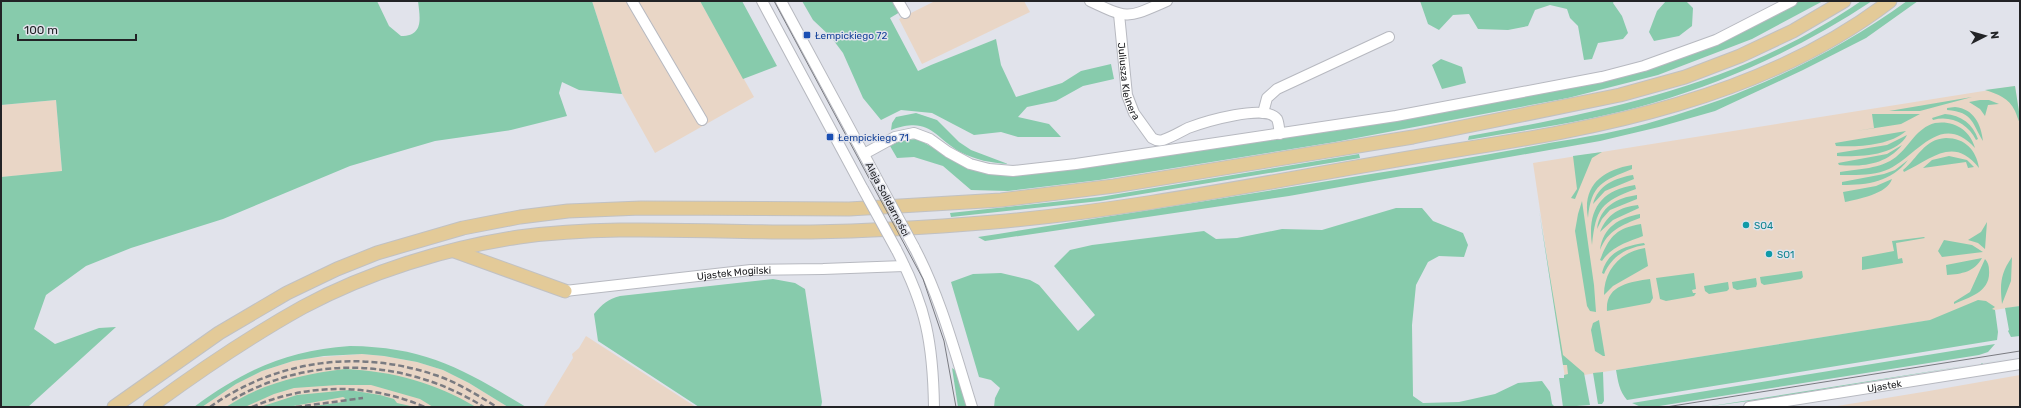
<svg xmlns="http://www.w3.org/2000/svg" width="2021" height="408" viewBox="0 0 2021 408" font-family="Rubik,sans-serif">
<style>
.industrial{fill:#e9d6c6}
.green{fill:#87cbac}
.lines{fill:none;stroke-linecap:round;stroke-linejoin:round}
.minor-casing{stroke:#b7b9c0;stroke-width:12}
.major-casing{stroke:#c1c1c2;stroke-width:15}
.minor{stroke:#fff;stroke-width:10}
.major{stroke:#e3ca98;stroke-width:13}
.tram{stroke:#7a7b81;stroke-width:1}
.rail{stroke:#7a7b81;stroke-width:2.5;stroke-dasharray:6 3;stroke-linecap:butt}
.minor-bridge-casing{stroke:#b7b9c0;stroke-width:12;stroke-linecap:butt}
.minor-bridge{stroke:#fff;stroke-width:10}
.transit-dot{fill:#1a4fb4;stroke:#e1e3eb;stroke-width:1.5}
.culture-dot{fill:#0f9aa8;stroke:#e1e3eb;stroke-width:1.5}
.labels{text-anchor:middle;stroke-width:3;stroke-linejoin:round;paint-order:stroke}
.transit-label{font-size:10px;fill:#164399;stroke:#e1e3eb;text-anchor:start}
.street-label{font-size:10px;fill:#222326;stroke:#e1e3eb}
.culture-label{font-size:10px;fill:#0d838f;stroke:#e1e3eb;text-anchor:start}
</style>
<rect width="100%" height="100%" fill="#e1e3eb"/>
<path class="industrial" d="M592,1H700L754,97L655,153L622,94Z
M935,1H1024L1030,12L922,64L899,19Z
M2015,86L2020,118V306L1565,378L1533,163Z
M56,100L62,172L1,177V105Z
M586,336L696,407L544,406L573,358L572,354L579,348Z
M362,354L384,356L417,362L443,370L469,383L508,407H202L236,384L262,371L293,361L308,358Z
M2020,375V407H1831L1929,391Z"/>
<path class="green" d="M1,1H377L389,26L401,36C424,36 420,18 418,1H592L622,94L579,90L562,82L559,93L567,116L511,130L435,141L350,166L223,219L131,248L86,266L46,295L34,329L55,344L99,328L116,327L28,407H1V177L62,171L56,100L1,105Z
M700,1H742L777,66L743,79Z
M802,1H894L900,12L890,18L918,71L931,65L996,39L1001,65L1016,97L1062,83L1081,71L1111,64L1114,79L1083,86L1056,101L1027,107L1018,117L1049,124L1061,137H1018L1001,132L974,135L932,113L901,110L881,120L863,98L843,53L831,37L813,20Z
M1420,1H1614L1613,3L1622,16L1628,33L1623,39L1598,43L1592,59L1584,60L1578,26L1570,18L1567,9L1550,5L1535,10L1528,26L1508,30L1478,29L1469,14L1453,15L1439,30L1428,24Z
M1666,1H1686L1693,8L1692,26L1679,36L1654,41L1649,32L1657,11Z
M1799,1H1823L1752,39L1658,75L1568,98L1335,142L1099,180L1008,191L971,190L943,166L914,157L897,158L890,146L902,140L918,139L967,168L989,174L1096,166L1229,146L1333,129L1601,80Z
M1861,1H1872C1804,46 1732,80 1653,103C1593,121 1530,129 1468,140L1469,136C1611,110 1739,85 1861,1Z
M1907,1H1918L1866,38L1803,70L1715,111L1659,127L1600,141L1289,196L985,241L978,237C1111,216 1244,195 1377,173C1434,164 1492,154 1549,143C1586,137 1623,131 1659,120C1746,95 1833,55 1907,1Z
M1441,59L1462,67L1466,83L1442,89L1432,65Z
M2015,86L2020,118V123C2018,120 2017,115 2015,111C2009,98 1998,94 1985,90Z
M1972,97L1920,111H1889Z
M1980,100H1989L1999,104L1988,105L1985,116L1980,109L1969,102Z
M1955,107C1974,109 1981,124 1983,141C1972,124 1974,112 1947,110V108Z
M916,113L937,120L959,142L971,150L1008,164C991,163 976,160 960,152C933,136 930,116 891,130L892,123L896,117Z
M1872,114H1920L1901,124L1856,131L1874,128Z
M1945,114C1961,115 1973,124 1978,139L1976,140C1968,124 1951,115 1933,120L1932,118Z
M1935,123C1954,120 1970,130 1975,148C1941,111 1918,155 1889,169C1874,176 1857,175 1840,175V172C1858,169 1881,169 1896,157C1910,146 1916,128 1935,123Z
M1906,131C1889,146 1857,147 1836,146L1835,143Z
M1907,135C1897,156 1858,157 1837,156V153L1887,145Z
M1946,138C1965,138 1976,150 1979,168C1953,135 1931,160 1904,172L1903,170C1918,158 1924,139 1946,138Z
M1902,145C1886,165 1862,167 1839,165L1838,163L1887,154Z
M1602,152L1592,158L1575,199L1571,198L1577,189L1573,156Z
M1359,154L1360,158L1100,201L951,217L950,213L1100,197Z
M1949,156L1967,160L1974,167L1968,168L1966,162L1923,168L1932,160Z
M1908,160C1891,182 1868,185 1842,185V182L1884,174L1895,170Z
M1632,165V169C1603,181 1591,184 1588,218C1582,186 1602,170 1632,165Z
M1633,175L1634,179L1605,191L1593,204C1598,185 1615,178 1633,175Z
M1892,179C1887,194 1859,199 1845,202L1843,192L1876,186Z
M1635,185L1636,189C1601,202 1596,208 1592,245C1587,211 1600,190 1635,185Z
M1637,195V199L1610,210L1602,219L1597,229C1600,207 1616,198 1637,195Z
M1582,201L1594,285L1596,312L1590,311L1587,306L1575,231L1578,214Z
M1638,205L1639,208L1613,220L1600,232C1607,214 1620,207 1638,205Z
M1396,208H1422L1433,221L1463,233L1468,245L1464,257L1439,256L1428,262L1416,285L1412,325L1413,396L1423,403L1459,402L1495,394L1518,383L1542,381L1550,392L1552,404L1555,407H994L995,398L1000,388L991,380L979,377L951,282L973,274L1001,273L1030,280L1039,285L1078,331L1095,315L1054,266L1070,250L1092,245L1204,231L1216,239L1237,238L1282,229L1322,230Z
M1539,210L1563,355L1584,373L1590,405L1563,407L1559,378H1564V375L1568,374L1567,365H1563Z
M1640,214V218C1622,225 1608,230 1600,250C1603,227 1619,218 1640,214Z
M1987,222L1985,249L1978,243L1968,240L1981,232Z
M1641,224L1643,236C1628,242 1612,246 1602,261L1600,260C1609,237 1616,228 1641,224Z
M1924,237L1925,238L1896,243L1898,259L1902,258L1903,263L1862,270V257L1894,251L1892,241Z
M1944,240L1972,245L1983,252L1942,257L1938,251Z
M1644,243L1645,245C1626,248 1612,256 1604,274L1602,273C1607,252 1624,246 1644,243Z
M1645,248L1648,266L1613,286L1604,295C1604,270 1620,252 1645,248Z
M2012,257L2011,281L2002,304C2000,285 2000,274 2012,257Z
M1982,258C1974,272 1962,274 1947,275L1946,265Z
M1985,259C1988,262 1989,266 1989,270C1991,292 1970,297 1954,304V302L1970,292Z
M1802,271L1803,277L1801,279L1764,285L1761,283L1760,277Z
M1694,273L1696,289L1692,290L1693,293H1696L1694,296L1666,301L1660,299L1656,278Z
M1756,278L1757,284L1756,287L1737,290L1733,288L1732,282Z
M773,279L795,283L805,289L822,402L821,407H699L598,341L594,314C602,304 608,299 620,296Z
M1650,279L1653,298L1650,303L1607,311C1605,285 1630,282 1650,279Z
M1728,282L1729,289L1727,291L1709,294L1705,291L1704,286Z
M1978,300L1986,301L1995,307L1992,309L1995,310L1998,332L1997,340L1627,400C1619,391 1618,381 1616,370L1930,320Z
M2020,306V336L2011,337L2008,331L2009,330L2005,308Z
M1599,320L1605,356H1603L1595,351L1591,330L1593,323Z
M1995,344L1988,352L1979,355L1653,407H1641L1632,403Z
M350,346C426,347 463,369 526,407H508L469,383L443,370L417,362L384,356L362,354L324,356L293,361L262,371L236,384L202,407H194C246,369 286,351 350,346Z
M2020,357L1771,398L1705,407L1990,362Z
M952,368L955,370L968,407H958Z
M345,369C392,371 436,383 476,407H433L420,399L371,385H338L294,388L274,394L245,407H226C262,383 303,374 345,369Z
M1603,372L1604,401L1602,404H1598L1593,373Z
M349,390L380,395L394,399L397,403L415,407H306L343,402L345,398L343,397L288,407H260L297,395Z"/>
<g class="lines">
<g class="minor-casing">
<g id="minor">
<path d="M632,1L702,120"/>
<path d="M762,1L863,189"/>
<path d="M781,1L882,188"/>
<path d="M898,1L905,13"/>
<path d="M1090,1C1130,20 1127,18 1167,1"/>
<path id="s1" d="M1119,14L1127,95L1134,113L1152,138C1155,140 1159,141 1163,140C1172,137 1180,132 1188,128C1204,122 1266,103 1277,119C1279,123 1279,130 1280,134"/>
<path d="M1263,113L1267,98L1277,89L1389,37"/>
<path d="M864,154L895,137L914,133L930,139L948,152L970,164L989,169L1013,171L1076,164L1396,116L1602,77L1644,66L1716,40L1792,1"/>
<path d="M914,247C941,298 955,353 972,407"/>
<path d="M896,249C926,306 933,343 934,407"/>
<path id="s2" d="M565,291L751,270L823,269L904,266"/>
<path id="s3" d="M1749,407L2020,364"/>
</g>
</g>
<g class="major-casing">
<path id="major" d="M454,251L565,291
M114,407L219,333L287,293L337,269L377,253L463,228L520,217L568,211L641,208L849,209L1001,200L1114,186L1413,137L1620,95L1685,77L1740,56L1793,31L1844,1
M150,407C199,371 249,337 303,307C368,272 446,248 519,237C616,224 714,233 811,232C872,231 933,227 994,222C1145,209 1295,176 1445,152C1600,128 1762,99 1890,1"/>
</g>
<use href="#minor" class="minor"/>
<use href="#major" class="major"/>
<path class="tram" d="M774,1L923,279L944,341L956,407
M1666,407L2020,351"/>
<path class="rail" d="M232,400C312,353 407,359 484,407
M210,407C276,360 359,349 435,375C457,382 477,395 497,407
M252,407C308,383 369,383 425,407
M296,407L363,398"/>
<g class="minor-bridge-casing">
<path id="minor-bridge" d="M882,188L914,247
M863,189L896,249"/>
</g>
<use href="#minor-bridge" class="minor-bridge"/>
</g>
<g class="transit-dot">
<rect x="803" y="31" width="8" height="8" rx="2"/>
<rect x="826" y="133" width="8" height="8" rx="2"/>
</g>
<g class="culture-dot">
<circle cx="1746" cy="225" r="4"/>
<circle cx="1769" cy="254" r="4"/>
</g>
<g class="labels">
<g class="transit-label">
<text x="815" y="39">Łempickiego 72</text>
<text x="838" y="141">Łempickiego 71</text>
</g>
<g class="street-label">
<text dy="4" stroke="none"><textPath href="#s1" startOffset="68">Juliusza Kleinera</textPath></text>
<text transform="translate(888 199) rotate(62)" y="4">Aleja Solidarności</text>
<text dy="4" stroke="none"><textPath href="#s2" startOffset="170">Ujastek Mogilski</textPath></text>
<text dy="4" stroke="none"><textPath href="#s3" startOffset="137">Ujastek</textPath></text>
</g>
<g class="culture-label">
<text x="1754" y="229">SO4</text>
<text x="1777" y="258">SO1</text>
</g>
</g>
<rect width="2021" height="408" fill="none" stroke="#222326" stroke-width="4"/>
<g transform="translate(1985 36) rotate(84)" stroke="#e1e3eb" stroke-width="3" paint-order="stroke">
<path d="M0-3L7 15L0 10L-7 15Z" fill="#222326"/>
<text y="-6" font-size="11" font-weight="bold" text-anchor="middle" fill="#222326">N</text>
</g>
<path d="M18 34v6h118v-6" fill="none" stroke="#222326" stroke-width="2"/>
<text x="24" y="34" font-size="12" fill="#222326" stroke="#e1e3eb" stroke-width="3" paint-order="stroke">100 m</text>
</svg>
